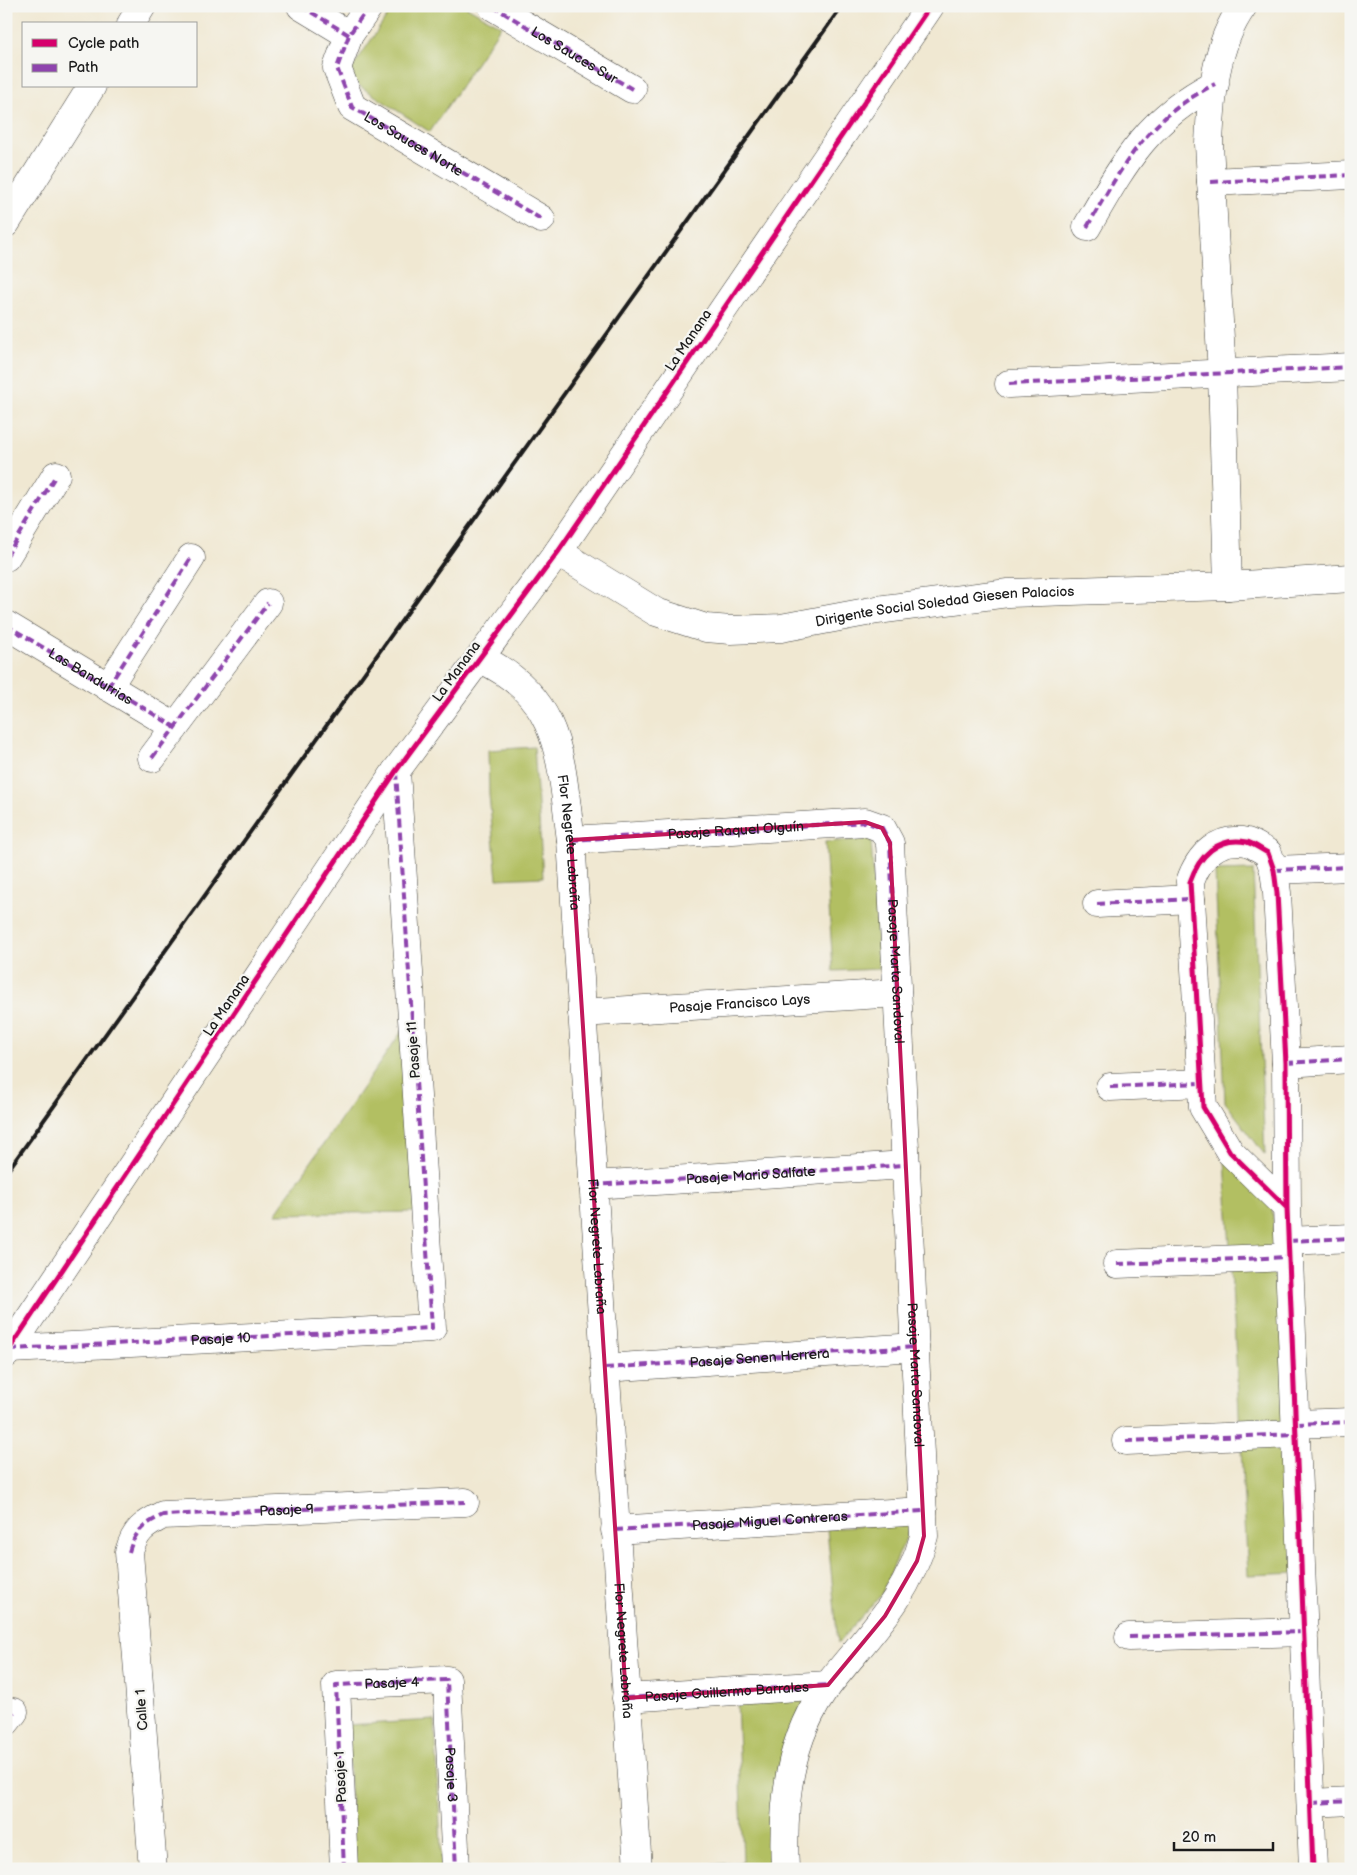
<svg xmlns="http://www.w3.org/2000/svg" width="1357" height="1875" viewBox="0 0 1357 1875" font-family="'Balsamiq Sans',sans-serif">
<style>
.green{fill:#b2bf62;stroke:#676e3f}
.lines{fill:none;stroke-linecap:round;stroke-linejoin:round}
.minor-casing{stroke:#3c3b37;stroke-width:29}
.minor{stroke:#fff;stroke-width:28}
.rail{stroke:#1c1c1c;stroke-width:4}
.quiet{stroke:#8e44ad;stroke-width:4;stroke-dasharray:8 4;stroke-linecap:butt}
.cycleway-casing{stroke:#f6f6f2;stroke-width:8}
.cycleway{stroke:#d6006c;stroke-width:5}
.marked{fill:none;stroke:#c2185b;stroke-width:4;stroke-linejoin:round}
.labels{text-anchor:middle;stroke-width:4.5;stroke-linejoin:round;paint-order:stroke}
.street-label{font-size:14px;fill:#1c1c1c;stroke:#f6f6f2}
</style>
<rect width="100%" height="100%" fill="#f6f6f2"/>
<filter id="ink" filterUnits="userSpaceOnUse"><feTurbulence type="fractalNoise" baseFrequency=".02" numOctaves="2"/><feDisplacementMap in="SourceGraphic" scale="10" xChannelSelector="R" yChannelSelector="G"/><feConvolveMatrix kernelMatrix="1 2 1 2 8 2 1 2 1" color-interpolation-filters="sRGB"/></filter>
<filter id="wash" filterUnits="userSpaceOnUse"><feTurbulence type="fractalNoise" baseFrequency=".0096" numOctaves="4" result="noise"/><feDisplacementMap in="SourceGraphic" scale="20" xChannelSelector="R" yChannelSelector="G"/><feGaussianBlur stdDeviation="1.12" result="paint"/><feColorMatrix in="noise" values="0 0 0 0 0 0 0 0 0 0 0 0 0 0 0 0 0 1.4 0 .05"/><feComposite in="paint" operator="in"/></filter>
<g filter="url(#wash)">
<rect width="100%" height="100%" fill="#f0e8d2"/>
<path class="green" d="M394,6H465L501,26L430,132L346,77Z
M534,747L543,877L497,879L489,795L488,750Z
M871,839L879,969L833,971L825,842Z
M1253,870L1265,1155L1225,1102L1215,871Z
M404,1028L417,1212L275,1214Z
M1225,1160L1272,1205L1301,1573L1248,1575Z
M913,1522L881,1595L838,1643L827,1529Z
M811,1694L773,1869H668L743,1862L737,1700Z
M435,1720L442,1869H354L347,1725Z"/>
</g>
<g filter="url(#ink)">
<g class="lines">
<g class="minor-casing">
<g id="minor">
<path d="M301,6L349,35"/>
<path id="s1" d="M369,6L349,35L337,68L352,107L541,219"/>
<path id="s2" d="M492,6L632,89"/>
<path d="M131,24L142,6"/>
<path d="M1211,182L1351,175"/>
<path d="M6,223L92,86"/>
<path d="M1087,227C1124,163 1147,119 1215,84"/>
<path d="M1009,384L1351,367"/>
<path id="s3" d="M558,552L656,612L706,628L731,630L781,628L877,610L1008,593L1228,586L1351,578"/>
<path d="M6,557L56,475"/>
<path d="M1228,586L1222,374L1209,144C1211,97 1215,45 1243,6"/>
<path d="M6,625L175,727"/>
<path id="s4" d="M479,658C563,697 560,759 571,840L638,1869"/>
<path d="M108,687L191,558"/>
<path d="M152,758L268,603"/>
<path id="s5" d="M571,840L865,822L882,828L890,843L924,1536C908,1599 867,1635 829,1684C788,1737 782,1805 785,1869"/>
<path d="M1274,870L1351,867"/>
<path d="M1097,904L1191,899"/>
<path id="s6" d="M582,1013L897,993"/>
<path d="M1286,1063L1351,1059"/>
<path d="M1110,1087L1202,1083"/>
<path id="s7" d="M593,1185L906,1165"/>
<path d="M1287,1208L1230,1152L1203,1107L1190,882C1199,856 1218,836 1247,842C1254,844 1262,850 1268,853L1274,870L1277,893L1286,1063L1287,1208L1313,1869"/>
<path d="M1289,1241L1351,1238"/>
<path d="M1117,1264L1289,1257"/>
<path id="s8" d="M10,1349L432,1328L396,771"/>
<path d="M6,1354L396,771L558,552L930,6"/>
<path id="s9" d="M605,1368L915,1347"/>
<path d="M1296,1424L1351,1422"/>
<path d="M1126,1441L1296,1434"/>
<path id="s10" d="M615,1530L923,1511"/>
<path d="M1129,1637L1304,1632"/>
<path id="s11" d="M626,1698L828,1685"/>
<path d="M6,1722L14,1712"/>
<path d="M1311,1803L1351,1801"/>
<path d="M153,1869L129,1552C135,1531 143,1525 163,1515L465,1502"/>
<path d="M344,1869L336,1685L447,1680L456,1869"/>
</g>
</g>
<use href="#minor" class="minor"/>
<path class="rail" d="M6,1173L842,6"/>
<g class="quiet">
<path d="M301,6L349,35"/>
<path d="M369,6L349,35L337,68L352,107L541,219"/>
<path d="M492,6L632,89"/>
<path d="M1211,182L1351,175"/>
<path d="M1087,227C1124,163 1147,119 1215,84"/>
<path d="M1009,384L1351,367"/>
<path d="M6,557L56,475"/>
<path id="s12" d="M6,625L175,727"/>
<path d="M108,687L191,558"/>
<path d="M152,758L268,603"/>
<path id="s13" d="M571,840L865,822L882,828L890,843L897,993"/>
<path d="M1274,870L1351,867"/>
<path d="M1097,904L1191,899"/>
<path d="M1286,1063L1351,1059"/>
<path d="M1110,1087L1202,1083"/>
<path d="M593,1185L906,1165"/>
<path d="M1289,1241L1351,1238"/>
<path d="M1117,1264L1289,1257"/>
<path d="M10,1349L432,1328L396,772"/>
<path d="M605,1368L915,1347"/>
<path d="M1296,1424L1351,1422"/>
<path d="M1126,1441L1296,1434"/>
<path d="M615,1530L923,1511"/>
<path id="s14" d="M129,1552C135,1531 143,1525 163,1515L465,1502"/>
<path d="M1129,1637L1304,1632"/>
<path d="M626,1698L828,1685"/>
<path d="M6,1722L14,1712"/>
<path d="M1311,1803L1351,1801"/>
<path id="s15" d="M344,1869L336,1685L447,1680L456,1869"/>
</g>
<g class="cycleway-casing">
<path id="cycleway" d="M1287,1208L1230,1152L1203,1107L1190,882C1199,856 1218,836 1247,842C1254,844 1262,850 1268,853L1274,870L1277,893L1286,1063L1287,1208L1313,1869
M6,1354L396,771L558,552L930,6"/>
</g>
<use href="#cycleway" class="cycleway"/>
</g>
</g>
<path class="marked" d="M865,822L882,828L890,843L924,1536L917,1561L885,1616L828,1685L626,1698L571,840Z"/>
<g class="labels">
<g class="street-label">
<text dy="5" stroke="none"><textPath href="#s2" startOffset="96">Los Sauces Sur</textPath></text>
<text dy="5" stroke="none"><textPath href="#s1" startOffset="184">Los Sauces Norte</textPath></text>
<text transform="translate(688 340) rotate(-56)" y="5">La Manana</text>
<text dy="5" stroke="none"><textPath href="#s3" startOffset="408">Dirigente Social Soledad Giesen Palacios</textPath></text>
<text transform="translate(456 671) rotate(-54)" y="5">La Manana</text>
<text dy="5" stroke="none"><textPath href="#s12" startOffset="99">Las Bandurrias</textPath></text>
<text dy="5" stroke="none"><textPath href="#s13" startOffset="165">Pasaje Raquel Olguín</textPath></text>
<text dy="5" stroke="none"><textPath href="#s4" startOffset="219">Flor Negrete Labraña</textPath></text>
<text dy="5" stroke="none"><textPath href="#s5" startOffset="458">Pasaje Marta Sandoval</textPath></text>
<text dy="5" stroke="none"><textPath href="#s6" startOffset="158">Pasaje Francisco Lays</textPath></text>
<text transform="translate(226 1005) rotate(-56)" y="5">La Manana</text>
<text transform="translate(413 1050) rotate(-94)" y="5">Pasaje 11</text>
<text dy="5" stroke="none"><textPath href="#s7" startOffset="158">Pasaje Mario Salfate</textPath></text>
<text dy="5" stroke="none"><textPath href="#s4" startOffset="624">Flor Negrete Labraña</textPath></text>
<text dy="5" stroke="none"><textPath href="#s8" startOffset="211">Pasaje 10</textPath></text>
<text dy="5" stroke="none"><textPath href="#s9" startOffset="155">Pasaje Senen Herrera</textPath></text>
<text dy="5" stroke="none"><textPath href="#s5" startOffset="862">Pasaje Marta Sandoval</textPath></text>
<text dy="5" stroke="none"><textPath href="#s14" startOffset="176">Pasaje 9</textPath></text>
<text dy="5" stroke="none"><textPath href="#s10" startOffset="155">Pasaje Miguel Contreras</textPath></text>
<text dy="5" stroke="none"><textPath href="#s4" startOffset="1029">Flor Negrete Labraña</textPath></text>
<text dy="5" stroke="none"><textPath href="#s15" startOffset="240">Pasaje 4</textPath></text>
<text dy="5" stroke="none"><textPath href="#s11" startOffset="101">Pasaje Guillermo Barrales</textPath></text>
<text transform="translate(141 1710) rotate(-94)" y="5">Calle 1</text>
<text dy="5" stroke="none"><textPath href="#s15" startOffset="390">Pasaje 3</textPath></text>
<text transform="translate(340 1777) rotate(-93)" y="5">Pasaje 1</text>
</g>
</g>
<rect width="1357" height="1875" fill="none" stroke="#f6f6f2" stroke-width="25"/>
<rect x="22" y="22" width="175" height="65" fill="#f6f6f2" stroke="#9f9f9c"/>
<rect x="32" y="39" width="25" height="8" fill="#d6006c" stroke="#9f9f9c"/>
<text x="68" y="48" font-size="15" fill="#1c1c1c">Cycle path</text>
<rect x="32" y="64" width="25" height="8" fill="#8e44ad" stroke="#9f9f9c"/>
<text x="68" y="72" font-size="15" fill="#1c1c1c">Path</text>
<path d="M1174 1842v8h99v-8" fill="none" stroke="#1c1c1c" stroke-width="2.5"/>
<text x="1182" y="1842" font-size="15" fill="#1c1c1c" stroke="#f6f6f2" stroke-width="4" paint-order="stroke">20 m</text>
</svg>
